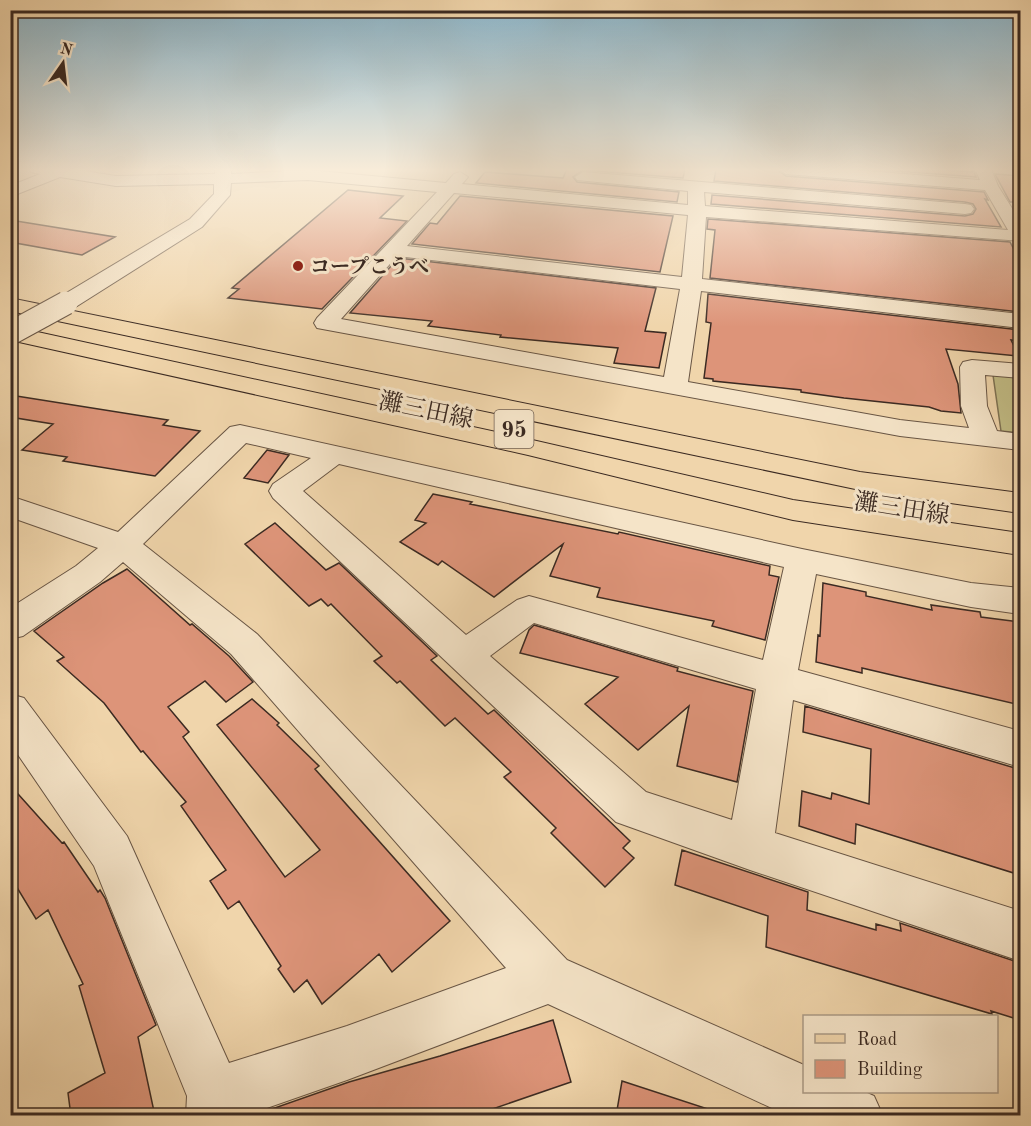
<svg xmlns="http://www.w3.org/2000/svg" width="1031" height="1126" viewBox="0 0 1031 1126" font-family="'Old Standard TT','Noto Serif JP',serif">
<style>
.green{fill:#c1bb84;stroke:#7e7253;stroke-width:1.5}
.building{fill:#dd9479;stroke:#3b2a22;stroke-width:1.5}
.lines{fill:none;stroke-linecap:round;stroke-linejoin:round}
.minor-casing{stroke:#685544;stroke-width:2}
.major-casing{stroke:#3b2a22;stroke-width:2}
.minor{fill:#f5e4c8;fill-rule:evenodd}
.major{fill:#f0d5ab;fill-rule:evenodd}
.minor-bridge-casing{stroke:#685544;stroke-width:25;stroke-linecap:butt}
.minor-bridge{stroke:#f5e4c8;stroke-width:23}
.poi-dot{fill:#8f2418;stroke:#f5e4c8;stroke-width:2}
.labels{text-anchor:middle;stroke-width:6;stroke-linejoin:round;paint-order:stroke}
.far-poi-label{font-size:20px;font-weight:bold;fill:#3b2a22;stroke:#f5e4c8;text-anchor:start}
.shield{fill:#f5e4c8;stroke:#736254;stroke-width:1.5}
.shield-label{font-size:22px;font-weight:bold;fill:#3b2a22}
.street-label{font-size:24px;fill:#3b2a22;stroke:#f5e4c8}
</style>
<rect width="100%" height="100%" fill="#f0d5ab"/>
<filter id="stains"><feTurbulence type="fractalNoise" baseFrequency=".00333" numOctaves="4"/><feColorMatrix values="0 0 0 0 .2 0 0 0 0 .09 0 0 0 0 .02 0 0 0 .5 -.17"/></filter>
<radialGradient id="worn" r=".72"><stop offset=".6" stop-color="#630" stop-opacity="0"/><stop offset="1" stop-color="#630" stop-opacity=".3"/></radialGradient>
<path class="green" d="M993,375L1020,378V433L1001,431Z"/>
<path class="building" d="M567,169H685L683,178L583,170L573,177L577,182L679,192L677,202L476,183L485,172L563,178Z
M716,169H776L786,176L984,192L988,200L985,199L1001,227L711,204L712,195L965,216L973,214L976,209L973,204L965,202L714,181Z
M869,169H929L974,172L976,177Z
M995,174L1020,176V202H1010Z
M348,190L403,196L380,218L407,221L322,309L228,298L239,289L232,288Z
M460,196L673,216L660,272L412,244L430,223L437,224Z
M708,219L1010,242L1020,261V312L710,278L715,230L707,229Z
M10,220L115,237L82,255L10,242Z
M398,258L656,288L645,331L666,333L659,368L614,363L618,348L500,337L501,335L428,326L432,321L350,313Z
M708,294L1020,330V341L1011,340L1019,356L946,349L958,384L961,413L941,411L929,407L844,398L801,392V390L713,381V379L704,378L711,323L706,322Z
M10,395L168,420L163,425L200,431L155,476L63,461L67,457L22,450L53,424L10,417Z
M267,450L289,455L268,483L244,478Z
M433,494L472,502L470,504L618,534L619,532L770,566L769,575L779,577L765,640L712,626L714,621L597,597L600,588L550,576L563,544L494,597L442,561L438,565L400,542L426,523L415,520Z
M275,523L326,570L339,563L437,656L431,660L488,714L494,710L630,841L623,848L634,858L605,887L551,833L556,828L504,777L511,772L455,718L445,726L400,681L397,683L374,661L382,656L331,604L328,606L321,599L309,606L245,544Z
M127,569L190,625L192,624L229,656L253,682L226,702L205,681L168,707L189,732L183,737L285,877L320,850L217,725L252,699L279,723L277,725L319,766L315,769L450,921L392,972L379,954L322,1004L307,980L294,992L278,969L281,966L239,901L228,909L210,881L226,870L181,806L186,802L143,751L141,752L104,703L57,661L64,657L34,631L103,583Z
M823,583L866,592V596L932,610L931,605L980,612L981,617L1020,622V705L862,668V673L816,662L818,635L820,636Z
M534,625L678,668L677,671L753,691L737,782L677,766L689,706L638,750L585,704L618,677L520,653L529,630Z
M805,706L1015,768L1019,802L1016,801L1020,839V875L856,824L855,844L799,826L802,791L831,799L832,793L869,804L871,749L803,732Z
M10,785L62,843L64,842L98,892L100,890L105,898L156,1025L138,1037L155,1116H71L68,1093L105,1073L79,986L83,984L48,910L36,919L10,876Z
M682,850L808,892L807,910L876,930V924L901,931L900,923L1020,963V1020L991,1011L992,1014L766,947L768,916L675,885Z
M553,1020L571,1082L472,1116H252L349,1082L440,1056Z
M622,1081L714,1111V1116H616Z"/>
<g class="lines">
<g class="minor-casing">
<path id="minor" d="M29,169H71L116,176L215,174V169H231V174L308,170L446,183L454,174L460,172L468,177L462,184L688,205V191L577,180L575,177L583,172L965,204L971,205L974,209L971,213L965,214L704,192L705,206L1008,230L985,190L786,174L778,169H842L980,180L975,169H991L998,186L1020,221V241L706,217L702,279L1020,314V328L701,291L688,382L900,420L969,428L961,406L960,367L963,362L972,360L1020,364V378L985,375L987,406L997,431L1020,434V450L900,436L317,328L314,323L317,318L437,192L308,180L231,183L230,195L202,227L74,308L66,309L58,308L55,303L58,298L190,219L214,194V184L116,186L60,177L10,197V186L40,174L31,172ZM454,193L688,215L682,277L407,246ZM397,256L680,289L664,377L341,319Z
M240,425L802,549L971,583L1020,588V614L971,607L816,574L798,670L1020,731V767L793,700L775,833L1020,911V961L750,870L616,822L273,498L269,491L273,484L311,458L246,443L143,544L257,634L567,960L804,1065V1092H865L874,1096L883,1116H789L548,1004L347,1080L244,1116H186L187,1096L94,866L10,743V694L24,698L127,836L229,1063L347,1026L506,968L231,654L123,562L100,582L23,636L10,639V608L76,566L98,548L10,517V496L118,532L230,427ZM339,464L784,567L763,660L529,596L517,600L466,635L303,491ZM534,623L756,689L732,820L646,792L490,656Z"/>
</g>
<g class="major-casing">
<path id="major" d="M10,298L860,472L1020,493V513L860,490L10,311Z
M10,326L528,439L793,500L1020,533V555L793,520L528,455L10,340Z"/>
</g>
<use href="#minor" class="minor"/>
<use href="#major" class="major"/>
<g class="minor-bridge-casing">
<path id="minor-bridge" d="M11,333L66,303"/>
</g>
<use href="#minor-bridge" class="minor-bridge"/>
</g>
<linearGradient id="sky" x2="0" y2="1"><stop stop-color="#89b6cd"/><stop offset="0.52" stop-color="#f8ecd9"/><stop offset="1" stop-color="#f8ecd9" stop-opacity="0"/></linearGradient>
<rect width="1031" height="327" fill="url(#sky)"/>
<circle class="poi-dot" cx="298" cy="266" r="6"/>
<g class="labels">
<g class="far-poi-label">
<text x="310" y="273">コープこうべ</text>
</g>
<rect class="shield" x="494.5" y="410" width="39" height="38" rx="4.5"/>
<g class="shield-label">
<text x="514" y="437">95</text>
</g>
<g class="street-label">
<text transform="translate(426 410) rotate(12)" y="8">灘三田線</text>
<text transform="translate(902 508) rotate(9)" y="8">灘三田線</text>
</g>
</g>
<rect width="1031" height="1126" fill="none" stroke="#f0d5ab" stroke-width="36"/>
<rect x="12" y="12" width="1007" height="1102" fill="none" stroke="#3b2a22" stroke-width="3"/>
<rect x="18" y="18" width="995" height="1090" fill="none" stroke="#3b2a22" stroke-width="1.5"/>
<rect x="803" y="1015" width="195" height="78" fill="#f5e4c8" stroke="#ab9a86" stroke-width="1.5"/>
<rect x="815" y="1034" width="30" height="9" fill="#f0d5ab" stroke="#ab9a86" stroke-width="1.5"/>
<text x="857" y="1045" font-size="18" fill="#3b2a22">Road</text>
<rect x="815" y="1060" width="30" height="18" fill="#dd9479" stroke="#ab9a86" stroke-width="1.5"/>
<text x="857" y="1075" font-size="18" fill="#3b2a22">Building</text>
<g transform="translate(63 63) rotate(14)" stroke="#f5e4c8" stroke-width="4.5" paint-order="stroke">
<path d="M0-4.5L10 22L0 15L-10 22Z" fill="#3b2a22"/>
<text y="-9" font-size="16" font-weight="bold" text-anchor="middle" fill="#3b2a22">N</text>
</g>
<rect width="100%" height="100%" filter="url(#stains)"/>
<rect width="100%" height="100%" fill="url(#worn)"/>
</svg>
